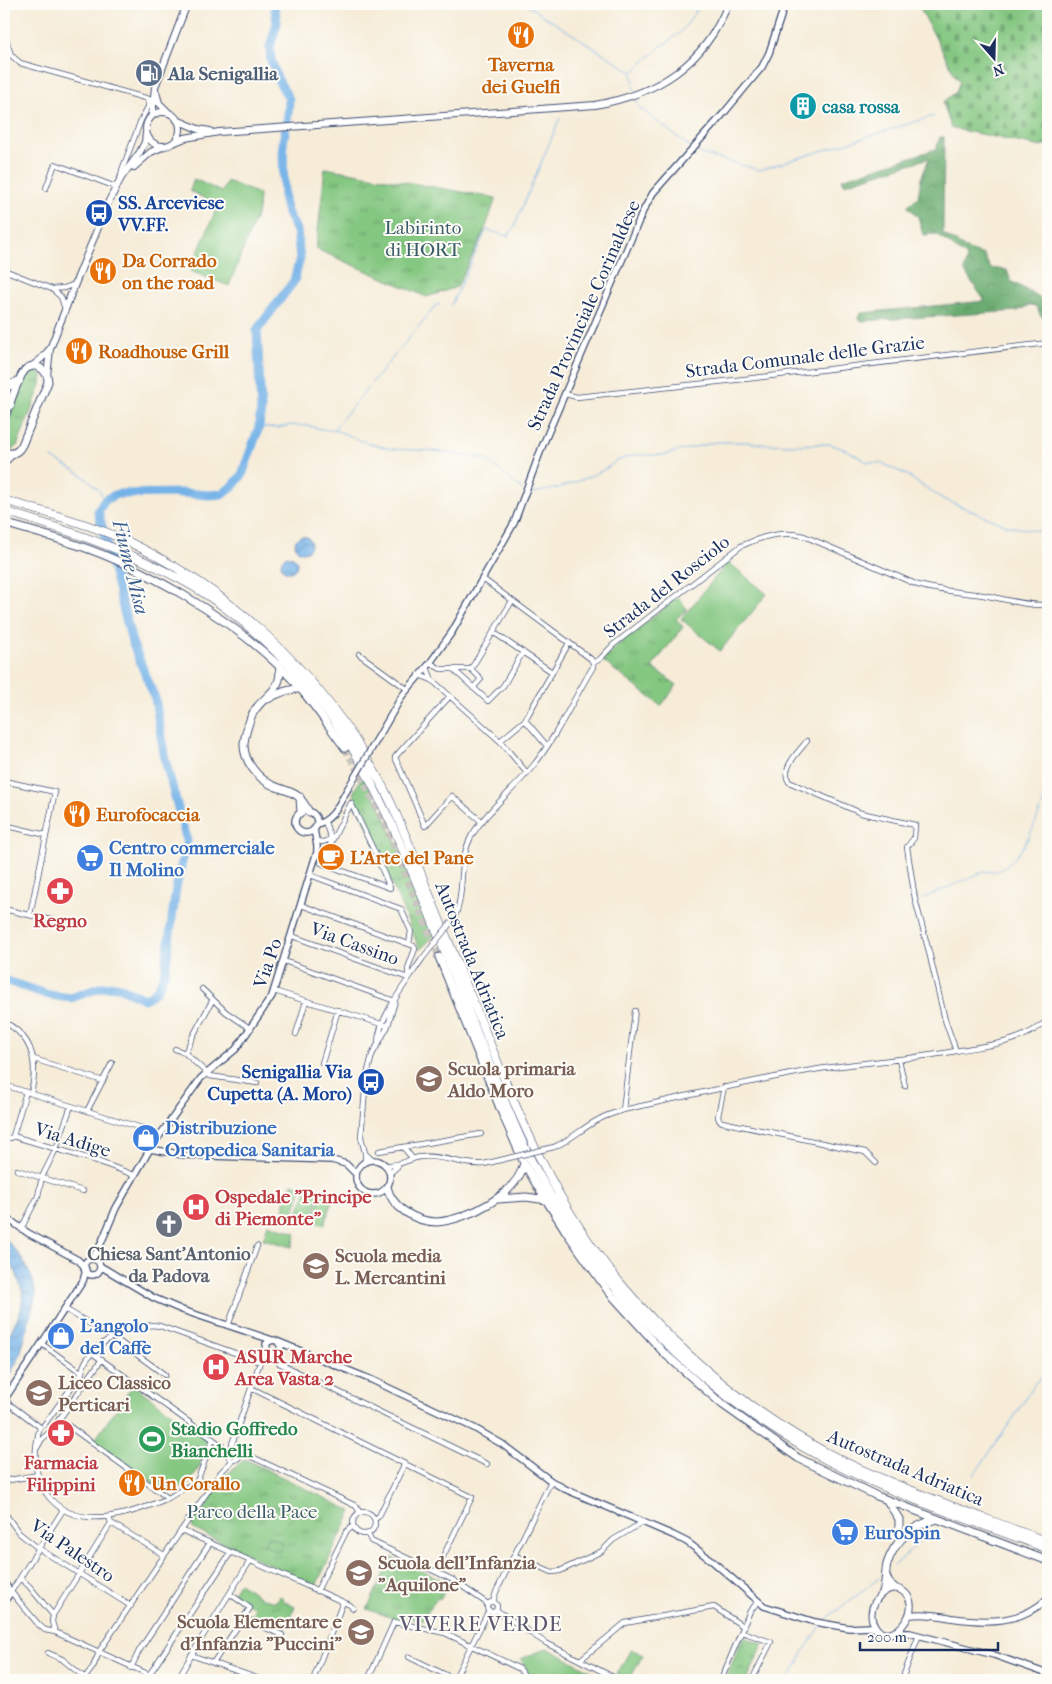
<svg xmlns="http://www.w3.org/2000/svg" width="1052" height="1684" viewBox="0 0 1052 1684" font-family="'IM FELL French Canon',serif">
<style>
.grass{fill:url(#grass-tufts);stroke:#507b70}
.forest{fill:url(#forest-crowns);stroke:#436e66}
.cemetery{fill:url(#cemetery-stones);stroke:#507b70}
.pitch{fill:#84c781;stroke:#507b70}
.water{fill:url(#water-waves);stroke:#4870a3}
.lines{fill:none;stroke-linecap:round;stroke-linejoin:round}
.stream{stroke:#75b2e8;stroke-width:1}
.river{stroke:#75b2e8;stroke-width:9}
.primary-tunnel{stroke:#cac6c0;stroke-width:7;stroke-dasharray:7 3.5;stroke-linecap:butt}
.minor-casing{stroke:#3c4b70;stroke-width:6}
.tertiary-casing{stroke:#3c4b70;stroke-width:8}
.secondary-casing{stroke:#3c4b70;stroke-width:8}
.primary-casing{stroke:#3c4b70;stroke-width:9}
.motorway-casing{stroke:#3c4b70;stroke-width:9}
.minor{stroke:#fff;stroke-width:4.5}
.tertiary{stroke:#fff;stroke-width:5.5}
.secondary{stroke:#fff;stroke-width:6}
.primary{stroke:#fff;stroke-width:7}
.motorway{stroke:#fff;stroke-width:8}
.minor-bridge-casing{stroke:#3c4b70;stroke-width:6;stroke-linecap:butt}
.tertiary-bridge-casing{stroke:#3c4b70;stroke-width:8;stroke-linecap:butt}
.minor-bridge{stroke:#fff;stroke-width:4.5}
.tertiary-bridge{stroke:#fff;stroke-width:5.5}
.labels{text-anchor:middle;stroke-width:4;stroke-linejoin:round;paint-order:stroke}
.food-label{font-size:19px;font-weight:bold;fill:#c56008;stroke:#fdfcf7;text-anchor:start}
.service-label{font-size:19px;font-weight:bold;fill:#4e5e75;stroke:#fdfcf7;text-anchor:start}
.culture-label{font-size:19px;font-weight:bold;fill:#0d838f;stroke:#fdfcf7;text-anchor:start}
.transit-label{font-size:19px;font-weight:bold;fill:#164399;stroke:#fdfcf7;text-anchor:start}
.park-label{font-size:19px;fill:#3a5d68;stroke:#fdfcf7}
.street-label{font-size:19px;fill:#1b2f5e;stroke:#fdfcf7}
.shop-label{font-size:19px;font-weight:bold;fill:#366cbe;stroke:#fdfcf7;text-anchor:start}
.health-label{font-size:19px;font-weight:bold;fill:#be3a42;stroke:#fdfcf7}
.education-label{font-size:19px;font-weight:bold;fill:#785e54;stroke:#fdfcf7;text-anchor:start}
.worship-label{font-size:19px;font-weight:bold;fill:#5b616d;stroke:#fdfcf7}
.leisure-label{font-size:19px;font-weight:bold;fill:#27864d;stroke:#fdfcf7;text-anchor:start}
.water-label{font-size:20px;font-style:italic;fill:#3a5d8e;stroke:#fdfcf7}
.quarter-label{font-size:21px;letter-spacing:1px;fill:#5c586f;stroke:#fdfcf7}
</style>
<defs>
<pattern id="grass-tufts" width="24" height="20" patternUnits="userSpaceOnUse" patternTransform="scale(1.25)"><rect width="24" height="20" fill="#84c781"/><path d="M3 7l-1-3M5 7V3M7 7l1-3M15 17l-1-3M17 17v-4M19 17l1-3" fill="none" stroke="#6ba26d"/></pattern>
<pattern id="forest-crowns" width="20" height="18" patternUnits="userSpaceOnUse" patternTransform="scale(1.25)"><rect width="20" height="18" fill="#6bac6f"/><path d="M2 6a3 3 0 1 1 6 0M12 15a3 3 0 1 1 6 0" fill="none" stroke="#578c5e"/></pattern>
<pattern id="cemetery-stones" width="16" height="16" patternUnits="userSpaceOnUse" patternTransform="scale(1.25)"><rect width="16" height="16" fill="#84c781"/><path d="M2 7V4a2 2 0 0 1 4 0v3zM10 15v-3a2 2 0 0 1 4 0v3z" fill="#6ba26d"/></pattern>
<pattern id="water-waves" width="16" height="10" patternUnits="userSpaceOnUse" patternTransform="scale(1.25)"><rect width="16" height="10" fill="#75b2e8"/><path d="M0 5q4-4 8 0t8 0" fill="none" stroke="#5f91bf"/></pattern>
</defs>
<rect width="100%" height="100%" fill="#fdfcf7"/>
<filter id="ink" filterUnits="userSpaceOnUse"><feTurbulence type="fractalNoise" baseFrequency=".02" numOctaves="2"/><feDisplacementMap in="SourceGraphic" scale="10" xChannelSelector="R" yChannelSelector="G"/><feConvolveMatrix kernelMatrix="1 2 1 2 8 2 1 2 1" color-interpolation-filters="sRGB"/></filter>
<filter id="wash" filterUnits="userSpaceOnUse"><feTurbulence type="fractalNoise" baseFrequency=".0096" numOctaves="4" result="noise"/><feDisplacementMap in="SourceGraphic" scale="20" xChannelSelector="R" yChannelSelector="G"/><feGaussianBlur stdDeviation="1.12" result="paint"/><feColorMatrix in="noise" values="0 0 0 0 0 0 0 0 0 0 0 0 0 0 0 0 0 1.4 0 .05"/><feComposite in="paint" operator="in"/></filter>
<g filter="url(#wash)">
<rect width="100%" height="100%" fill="#f6ecd8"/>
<path class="grass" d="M325,168L496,198L484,232L457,287L427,297L316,249Z
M31,370L38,371L42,376L41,385L17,446L12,450H4V425L23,376Z
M678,597L687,609L676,619L683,627L652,667L677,685L661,706L603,661L619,643Z
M363,775L384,814L435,935L420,950L353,793Z
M245,1459L352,1511L316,1586L193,1529L192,1523C196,1517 201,1514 205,1508C208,1504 208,1502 209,1498C216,1482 232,1470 245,1459Z
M392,1557L449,1583L441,1598L436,1599L422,1621L401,1616L398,1620L367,1609Z
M239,1583L264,1599L276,1602L280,1596L284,1599L283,1601L295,1607L285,1630L251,1615L255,1608L233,1593Z
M743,1637L763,1644L747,1680H725Z"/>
<path class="forest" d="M940,137H944L943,234L969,250L984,255L990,268L1007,270L1011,281L1048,303V319L1041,316L1036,306L1029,305L1018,311L863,321L858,319L859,315L861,313L985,301L964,271L967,257L936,234L923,235L918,217L907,206L918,197L921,179L929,158L845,184H844L842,179L845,178L936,149Z"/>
<path class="cemetery" d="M922,4H1048V144L1042,147L951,128L943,102L956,92L960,81L956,77L919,6Z"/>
<path class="pitch" d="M194,179L222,192L227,181L259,194L258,211L229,286L190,271L218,205L190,191Z
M728,562L767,594L720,651L681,619Z
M292,1183L303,1186L294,1212L283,1208Z
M307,1189L320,1195L310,1220L297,1215Z
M322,1194L333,1199L324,1225L312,1221Z
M268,1224L296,1233L292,1247L263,1239Z
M133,1385L209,1440L199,1468L190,1481L168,1494L94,1441Z
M268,1536L283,1543L279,1552L264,1545Z
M547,1648L608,1680H531L521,1659Z
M631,1649L643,1655L629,1680L617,1674Z"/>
<path class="water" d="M295 544a8 8 0 1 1 16 0a8 8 0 1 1-16 0Z
M281 564a8 8 0 1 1 16 0a8 8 0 1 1-16 0Z
M4,1237L22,1258L33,1280L36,1294L20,1356L4,1385V1346L21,1310L23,1294L16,1272L4,1254Z"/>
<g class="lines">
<path class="stream" d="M525,4L632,72
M633,72L660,47L679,34L688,23L700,4
M632,73L634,82
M633,86L635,92
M637,99L638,106L640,108L689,146
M694,152L760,170L934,116
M451,305L484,235L487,230L508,236L514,227L560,118
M259,427L277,428L292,425L309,426L321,429L338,431L367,443L391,449L434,451L486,459L523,490
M333,430L437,304L440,305
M52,458C73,470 93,478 105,500
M529,494L558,488L576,482L604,470L616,461L634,455H663L715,442H748L761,444L795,445L821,444H830L849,451L867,462L881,463L905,474L943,499L1008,526L1038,531L1048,537
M922,899L985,871C1018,879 1039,814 1048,790
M974,1475L1014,1417L1035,1383L1048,1373
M894,1566L931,1531
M825,1621L831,1615L879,1578
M789,1680L805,1649L821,1626"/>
<path class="river" d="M4,980L49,995L71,998L102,987L117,986L144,999C157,994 160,985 165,972L176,888L187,841L165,760L155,698L132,642L98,511L105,500L117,494L183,493L210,495L222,494L233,486L242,475L259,427L261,409L257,330L294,281L300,258L297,231L287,212L284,201L283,143L288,115L289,99L277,78L271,60L270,47L277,23L274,4"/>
</g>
</g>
<g filter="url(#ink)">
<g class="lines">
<path class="primary-tunnel" d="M345,748L369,792L386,827L439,957"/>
<g class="minor-casing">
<path id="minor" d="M4,33L11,55L20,63L149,99L148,107L141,120L122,170L121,177
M46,188L55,164L116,187
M4,270L52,289L61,297L65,309
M52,289L64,288L75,284
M565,394L577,397L754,378L1048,343
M483,579L591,659L593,663
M493,632L552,672
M359,654L407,689
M430,663L441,669H471
M593,663L600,659L613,645L741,546C761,537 782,530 804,536L918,585C939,591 961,592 983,595C1005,599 1026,606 1048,605
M453,669L488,701L503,686L523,652
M471,669L512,601
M471,669L481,679L473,688
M419,675L432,680L427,667
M432,680L500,741L527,773
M450,696L395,757L425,826L452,796L482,822
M525,720L547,746
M500,741L525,720L569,643
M807,741C799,751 780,769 789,782L861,813L915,825L914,838L907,847L915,899L929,952L945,1020L956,1051
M4,781L55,792L30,915
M351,803L376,855L390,888L321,863Z
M4,825L46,835
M316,841L323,842L331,839L325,822
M310,875L401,909L411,931L409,944
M301,905L414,946L415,949L408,968V978
M4,909L63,923
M453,920C467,894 456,864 472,835C488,809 514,790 533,766C557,736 573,700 593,667V663
M292,936L408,978
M284,961L395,1001
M202,989L226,1012L251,1029
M274,991L388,1026
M4,1022C34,1037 38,1064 31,1093
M296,1034L306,1001
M378,1043C378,1018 408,980 422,959
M175,1049L185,1053L210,1076L257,1083
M185,1053L193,1036L212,1001
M34,1059L103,1081
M899,1060L905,1086
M322,1063L338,1010
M4,1085L161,1134
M724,1087L718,1116L719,1120L722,1122L865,1152L876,1163
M623,1110L635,1011
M87,1111L112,1063
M13,1136L26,1092
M4,1138H11L13,1136L97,1161L134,1175
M403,1147L413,1159
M554,1147C571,1140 582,1128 598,1120C606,1115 615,1113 623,1110C687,1096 749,1081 813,1070C861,1062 909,1060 956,1051C991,1044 1020,1044 1048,1020
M379,1151L481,1134
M372,1160L365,1153L361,1137L366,1079L372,1055L388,1026L395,1001
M365,1162V1153
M385,1165C398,1167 408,1159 420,1157C442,1154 462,1166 484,1164
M17,1170L83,1191
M390,1173L398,1166
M21,1229L38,1196L42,1177L56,1149L71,1106
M65,1309L117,1340L165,1375
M228,1326L257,1246
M42,1344L82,1373
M92,1353L228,1450
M272,1355L279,1363L487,1464
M82,1373C84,1345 135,1321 160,1326L260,1362
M251,1388L472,1497L436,1571
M4,1400L40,1427
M59,1419L168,1498
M44,1425L82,1373
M40,1427C34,1449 32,1476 48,1496C77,1533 132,1514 168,1498C176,1494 186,1485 195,1484C200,1484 204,1488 209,1490
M232,1447V1444L260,1362L266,1348
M228 1454a6 6 0 1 1 12 0a6 6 0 1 1-12 0Z
M37,1448L42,1439L51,1431L102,1359
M240,1454L248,1455L356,1506L360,1513
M4,1481L38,1475
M196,1484L213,1439
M63,1510L11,1592L39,1625L45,1630L55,1632L161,1680
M353 1523a11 11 0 1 1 22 0a11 11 0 1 1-22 0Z
M4,1512L19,1533L38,1548L131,1606
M375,1519L379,1516L404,1465
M111,1523L164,1555
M181,1530L350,1605L353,1608
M368,1534L371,1541L453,1580L488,1604
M514,1555L552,1572L560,1571L602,1551L613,1540L643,1522
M20,1578L29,1586L53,1615
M317,1591L346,1532L353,1526
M493,1602L496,1592L551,1481
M487 1607a5 5 0 1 1 10 0a5 5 0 1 1-10 0Z
M496,1610L546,1643L619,1680
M243,1618L282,1635
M55,1632L52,1622L53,1615L111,1523L109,1517
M742,1632L771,1642L752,1680
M48,1653L62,1659L85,1678
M191,1655L262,1680
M409,1657L454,1679
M580,1660L625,1623L714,1607L744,1627
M213,1663L250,1608L230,1594
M131,1668L139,1651L210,1543
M904,1674L919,1635
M149,1675L231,1552
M83,1680L93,1667L100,1650L221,1472L233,1460
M177,1680L201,1639L250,1561
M313,1680L343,1602
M368,1680L394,1622L445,1633L520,1669L527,1680
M454,1680L489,1610
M721,1680L750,1611L758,1602"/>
</g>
<g class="tertiary-casing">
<path id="tertiary" d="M376,741L402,696L430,663L452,632L514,523L542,447L643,211L653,193L724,113L762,67L769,53L785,4
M295 822a11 11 0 1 1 22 0a11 11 0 1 1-22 0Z
M317,824C333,820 339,804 347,790
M150,1149L184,1155L332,1160L346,1164L356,1174
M356 1177a17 17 0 1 1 34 0a17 17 0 1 1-34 0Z
M4,1216L28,1233L78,1260L85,1267
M91,1259L99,1248L116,1208L150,1149L201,1078L236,1049L272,996L317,852V846L314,829
M84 1267a8 8 0 1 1 16 0a8 8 0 1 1-16 0Z
M100,1266L154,1298L182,1310L272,1340
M278,1342L281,1347L278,1353L272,1355L268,1352L266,1344L270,1341L274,1340L372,1380L474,1428L502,1444L551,1481L565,1489L673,1535L687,1542L711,1560L764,1606L815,1622L849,1628L870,1627L877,1629
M4,1400L83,1281L86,1270
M4,1583L11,1592L4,1602
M893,1633H910L994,1655L1048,1674"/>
</g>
<g class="secondary-casing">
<path id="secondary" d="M156,92L159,103L169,113
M146 129a17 17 0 1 1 34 0a17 17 0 1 1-34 0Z
M177,120L198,129L210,131
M148,121L152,116L155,87L187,4
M173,143L185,138L219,132L595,105C657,94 704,65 728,4
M134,167L151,152L162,147
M31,367L41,359L49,350
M47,376L50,349L75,284L108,203L121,178L140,152L145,142L146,133
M4,463L14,453
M895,1588C933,1598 892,1654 875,1626C865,1611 878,1590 895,1588Z
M909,1615C924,1613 937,1615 952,1618C986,1623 1022,1624 1048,1598"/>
</g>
<g class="primary-casing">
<path id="primary" d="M4,420C8,409 19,374 26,369C37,361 48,371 48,382L22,445C18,453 12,455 4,452
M4,523C28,530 53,537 77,545C143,567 227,616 278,665C304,689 324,720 345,748
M279,665C285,693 259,696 251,717C248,725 245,735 244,743C243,761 258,779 274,786C294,794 298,791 309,812
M268,699C278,693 289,688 301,689
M300,797L301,813
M439,957L502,1113L524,1163L536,1184L567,1233L608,1291L664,1353L723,1405L798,1458L877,1496L1048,1561
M387,1187C392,1208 416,1222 437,1222C467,1220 518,1194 524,1163
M498,1199L526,1197L547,1200
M888,1502L899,1519V1541
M886,1576L889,1583L895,1588
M883,1592C886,1583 885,1573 887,1564C895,1540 913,1525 937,1519"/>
</g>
<g class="motorway-casing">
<path id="motorway" d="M4,388L19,381
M4,397L10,405
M4,500C50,514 100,526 143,549C246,602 329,685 383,787C401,821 415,858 429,894C448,940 466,985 485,1031C520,1120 558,1210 621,1284C683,1357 759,1420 845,1462C911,1493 980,1516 1048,1542
M4,511C66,530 123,548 180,579C246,614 310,681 350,744C366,770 379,798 392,825C422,893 449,962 476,1031C494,1075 511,1121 533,1164C595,1282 689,1382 805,1448C881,1492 967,1518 1048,1549"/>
</g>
<use href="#minor" class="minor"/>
<use href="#tertiary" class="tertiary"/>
<use href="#secondary" class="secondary"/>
<use href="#primary" class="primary"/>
<use href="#motorway" class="motorway"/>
<g class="minor-bridge-casing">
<path id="minor-bridge" d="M422,959L453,920
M484,1164L554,1147"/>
</g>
<g class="tertiary-bridge-casing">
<path id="tertiary-bridge" d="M347,790L376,741"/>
</g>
<use href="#minor-bridge" class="minor-bridge"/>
<use href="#tertiary-bridge" class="tertiary-bridge"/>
</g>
</g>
<defs>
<g id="restaurant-disc" transform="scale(1.4375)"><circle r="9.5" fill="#e8710a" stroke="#fdfcf7"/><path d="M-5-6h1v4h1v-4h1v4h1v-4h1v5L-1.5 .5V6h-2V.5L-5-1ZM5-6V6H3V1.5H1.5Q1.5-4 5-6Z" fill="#fff"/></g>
<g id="fuel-disc" transform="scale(1.4375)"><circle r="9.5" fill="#5c6f8a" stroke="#fdfcf7"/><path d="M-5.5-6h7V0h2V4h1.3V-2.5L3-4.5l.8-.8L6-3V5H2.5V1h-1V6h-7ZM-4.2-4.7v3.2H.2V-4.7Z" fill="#fff"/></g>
<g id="building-disc" transform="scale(1.4375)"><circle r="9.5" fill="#0f9aa8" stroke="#fdfcf7"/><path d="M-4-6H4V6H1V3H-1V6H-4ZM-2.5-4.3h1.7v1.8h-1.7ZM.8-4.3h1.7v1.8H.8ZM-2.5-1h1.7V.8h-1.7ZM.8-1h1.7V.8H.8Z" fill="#fff"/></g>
<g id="bus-disc" transform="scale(1.4375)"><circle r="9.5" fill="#1a4fb4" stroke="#fdfcf7"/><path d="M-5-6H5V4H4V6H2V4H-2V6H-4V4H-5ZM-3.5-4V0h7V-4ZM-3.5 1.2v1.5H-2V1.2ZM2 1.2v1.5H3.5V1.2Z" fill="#fff"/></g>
<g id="cafe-disc" transform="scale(1.4375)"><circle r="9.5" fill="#e8710a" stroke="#fdfcf7"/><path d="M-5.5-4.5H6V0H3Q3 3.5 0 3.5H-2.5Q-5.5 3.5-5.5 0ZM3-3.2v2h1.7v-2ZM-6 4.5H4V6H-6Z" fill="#fff"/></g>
<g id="supermarket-disc" transform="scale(1.4375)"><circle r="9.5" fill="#3f7fe0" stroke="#fdfcf7"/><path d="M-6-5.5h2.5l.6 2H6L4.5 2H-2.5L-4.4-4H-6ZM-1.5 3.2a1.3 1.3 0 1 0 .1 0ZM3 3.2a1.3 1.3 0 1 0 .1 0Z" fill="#fff"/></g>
<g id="pharmacy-disc" transform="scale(1.4375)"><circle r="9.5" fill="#e0444e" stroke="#fdfcf7"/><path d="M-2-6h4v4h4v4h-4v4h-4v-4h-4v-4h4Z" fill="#fff"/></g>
<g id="school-disc" transform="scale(1.4375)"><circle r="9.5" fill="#8d6e63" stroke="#fdfcf7"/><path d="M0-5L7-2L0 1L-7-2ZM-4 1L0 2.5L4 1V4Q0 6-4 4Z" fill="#fff"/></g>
<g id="shop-disc" transform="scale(1.4375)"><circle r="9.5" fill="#3f7fe0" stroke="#fdfcf7"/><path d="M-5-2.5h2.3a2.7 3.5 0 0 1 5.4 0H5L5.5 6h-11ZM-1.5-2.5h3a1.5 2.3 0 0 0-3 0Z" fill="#fff"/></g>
<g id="hospital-disc" transform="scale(1.4375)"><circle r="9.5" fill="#e0444e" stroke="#fdfcf7"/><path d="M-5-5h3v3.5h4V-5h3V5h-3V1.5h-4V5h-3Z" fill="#fff"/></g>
<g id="church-disc" transform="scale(1.4375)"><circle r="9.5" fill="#6b7280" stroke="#fdfcf7"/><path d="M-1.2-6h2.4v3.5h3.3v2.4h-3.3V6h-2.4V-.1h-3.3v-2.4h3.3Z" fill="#fff"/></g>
<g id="stadium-disc" transform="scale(1.4375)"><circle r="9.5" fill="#2e9e5b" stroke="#fdfcf7"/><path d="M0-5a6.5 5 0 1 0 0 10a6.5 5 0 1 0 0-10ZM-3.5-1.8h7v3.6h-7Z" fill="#fff"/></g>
</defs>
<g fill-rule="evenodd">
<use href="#restaurant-disc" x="521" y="35"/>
<use href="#fuel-disc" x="149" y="73"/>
<use href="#building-disc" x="803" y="106"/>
<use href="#bus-disc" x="99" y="213"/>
<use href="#restaurant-disc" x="103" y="271"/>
<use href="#restaurant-disc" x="79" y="351"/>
<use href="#restaurant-disc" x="77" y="814"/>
<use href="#cafe-disc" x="331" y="857"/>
<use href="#supermarket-disc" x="90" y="858"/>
<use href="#pharmacy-disc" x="60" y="891"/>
<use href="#school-disc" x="429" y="1079"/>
<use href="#bus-disc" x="371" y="1082"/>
<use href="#shop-disc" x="146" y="1138"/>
<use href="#hospital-disc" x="196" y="1207"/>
<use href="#church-disc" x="169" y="1224"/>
<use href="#school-disc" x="316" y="1266"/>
<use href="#shop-disc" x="61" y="1336"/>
<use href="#hospital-disc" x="216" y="1367"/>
<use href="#school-disc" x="39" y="1393"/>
<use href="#pharmacy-disc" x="61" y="1433"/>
<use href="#stadium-disc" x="152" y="1439"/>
<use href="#restaurant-disc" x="132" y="1483"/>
<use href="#supermarket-disc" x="845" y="1532"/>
<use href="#school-disc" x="359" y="1573"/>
<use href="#school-disc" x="361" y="1632"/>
</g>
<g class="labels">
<g class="food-label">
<text x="521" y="71" text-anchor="middle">Taverna<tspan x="521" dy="22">dei Guelfi</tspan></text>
<text x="122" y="267">Da Corrado<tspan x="122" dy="22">on the road</tspan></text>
<text x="98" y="358">Roadhouse Grill</text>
<text x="96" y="821">Eurofocaccia</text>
<text x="350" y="864">L'Arte del Pane</text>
<text x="151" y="1490">Un Corallo</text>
</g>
<g class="service-label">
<text x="168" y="80">Ala Senigallia</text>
</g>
<g class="culture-label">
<text x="822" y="113">casa rossa</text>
</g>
<g class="transit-label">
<text x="118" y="209">SS. Arceviese<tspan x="118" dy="22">VV.FF.</tspan></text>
<text x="352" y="1078" text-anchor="end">Senigallia Via<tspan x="352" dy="22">Cupetta (A. Moro)</tspan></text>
</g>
<g class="park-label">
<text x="423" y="234">Labirinto<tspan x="423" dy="22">di HORT</tspan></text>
<text x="252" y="1518">Parco della Pace</text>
</g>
<g class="street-label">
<text transform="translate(583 315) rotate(-66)" y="7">Strada Provinciale Corinaldese</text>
<text transform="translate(805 356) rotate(-7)" y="7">Strada Comunale delle Grazie</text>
<text transform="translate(666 586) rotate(-38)" y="7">Strada del Rosciolo</text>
<text transform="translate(355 943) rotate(20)" y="7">Via Cassino</text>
<text transform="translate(473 960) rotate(68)" y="7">Autostrada Adriatica</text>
<text transform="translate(267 963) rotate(-71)" y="7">Via Po</text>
<text transform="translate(73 1139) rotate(17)" y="7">Via Adige</text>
<text transform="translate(906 1467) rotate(23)" y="7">Autostrada Adriatica</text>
<text transform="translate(73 1550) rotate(34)" y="7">Via Palestro</text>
</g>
<g class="shop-label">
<text x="109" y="854">Centro commerciale<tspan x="109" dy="22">Il Molino</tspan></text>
<text x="165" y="1134">Distribuzione<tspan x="165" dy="22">Ortopedica Sanitaria</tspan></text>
<text x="80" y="1332">L'angolo<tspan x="80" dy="22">del Caffe</tspan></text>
<text x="864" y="1539">EuroSpin</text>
</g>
<g class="health-label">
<text x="60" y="927">Regno</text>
<text x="215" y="1203" text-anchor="start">Ospedale "Principe<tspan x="215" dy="22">di Piemonte"</tspan></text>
<text x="235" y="1363" text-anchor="start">ASUR Marche<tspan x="235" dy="22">Area Vasta 2</tspan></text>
<text x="61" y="1469">Farmacia<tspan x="61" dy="22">Filippini</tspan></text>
</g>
<g class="education-label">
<text x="448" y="1075">Scuola primaria<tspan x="448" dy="22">Aldo Moro</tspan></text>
<text x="335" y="1262">Scuola media<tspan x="335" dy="22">L. Mercantini</tspan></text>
<text x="58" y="1389">Liceo Classico<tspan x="58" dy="22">Perticari</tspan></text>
<text x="378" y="1569">Scuola dell'Infanzia<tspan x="378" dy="22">"Aquilone"</tspan></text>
<text x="342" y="1628" text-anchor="end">Scuola Elementare e<tspan x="342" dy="22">d'Infanzia "Puccini"</tspan></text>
</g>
<g class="worship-label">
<text x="169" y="1260">Chiesa Sant'Antonio<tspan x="169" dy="22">da Padova</tspan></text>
</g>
<g class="leisure-label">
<text x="171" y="1435">Stadio Goffredo<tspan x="171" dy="22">Bianchelli</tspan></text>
</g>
<g class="water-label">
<text transform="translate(131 567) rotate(76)" y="7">Fiume Misa</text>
</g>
<g class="quarter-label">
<text x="481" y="1631">VIVERE VERDE</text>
</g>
</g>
<rect width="1052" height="1684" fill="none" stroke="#fdfcf7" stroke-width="20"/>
<g transform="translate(994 58) rotate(160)" stroke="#fdfcf7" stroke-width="4" paint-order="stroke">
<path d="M0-4L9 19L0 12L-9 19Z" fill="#1b2f5e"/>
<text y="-8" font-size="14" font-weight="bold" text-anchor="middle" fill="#1b2f5e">N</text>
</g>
<path d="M860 1642v8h138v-8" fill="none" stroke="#1b2f5e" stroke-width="2.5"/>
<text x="867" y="1642" font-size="15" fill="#1b2f5e" stroke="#fdfcf7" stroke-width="4" paint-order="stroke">200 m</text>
</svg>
